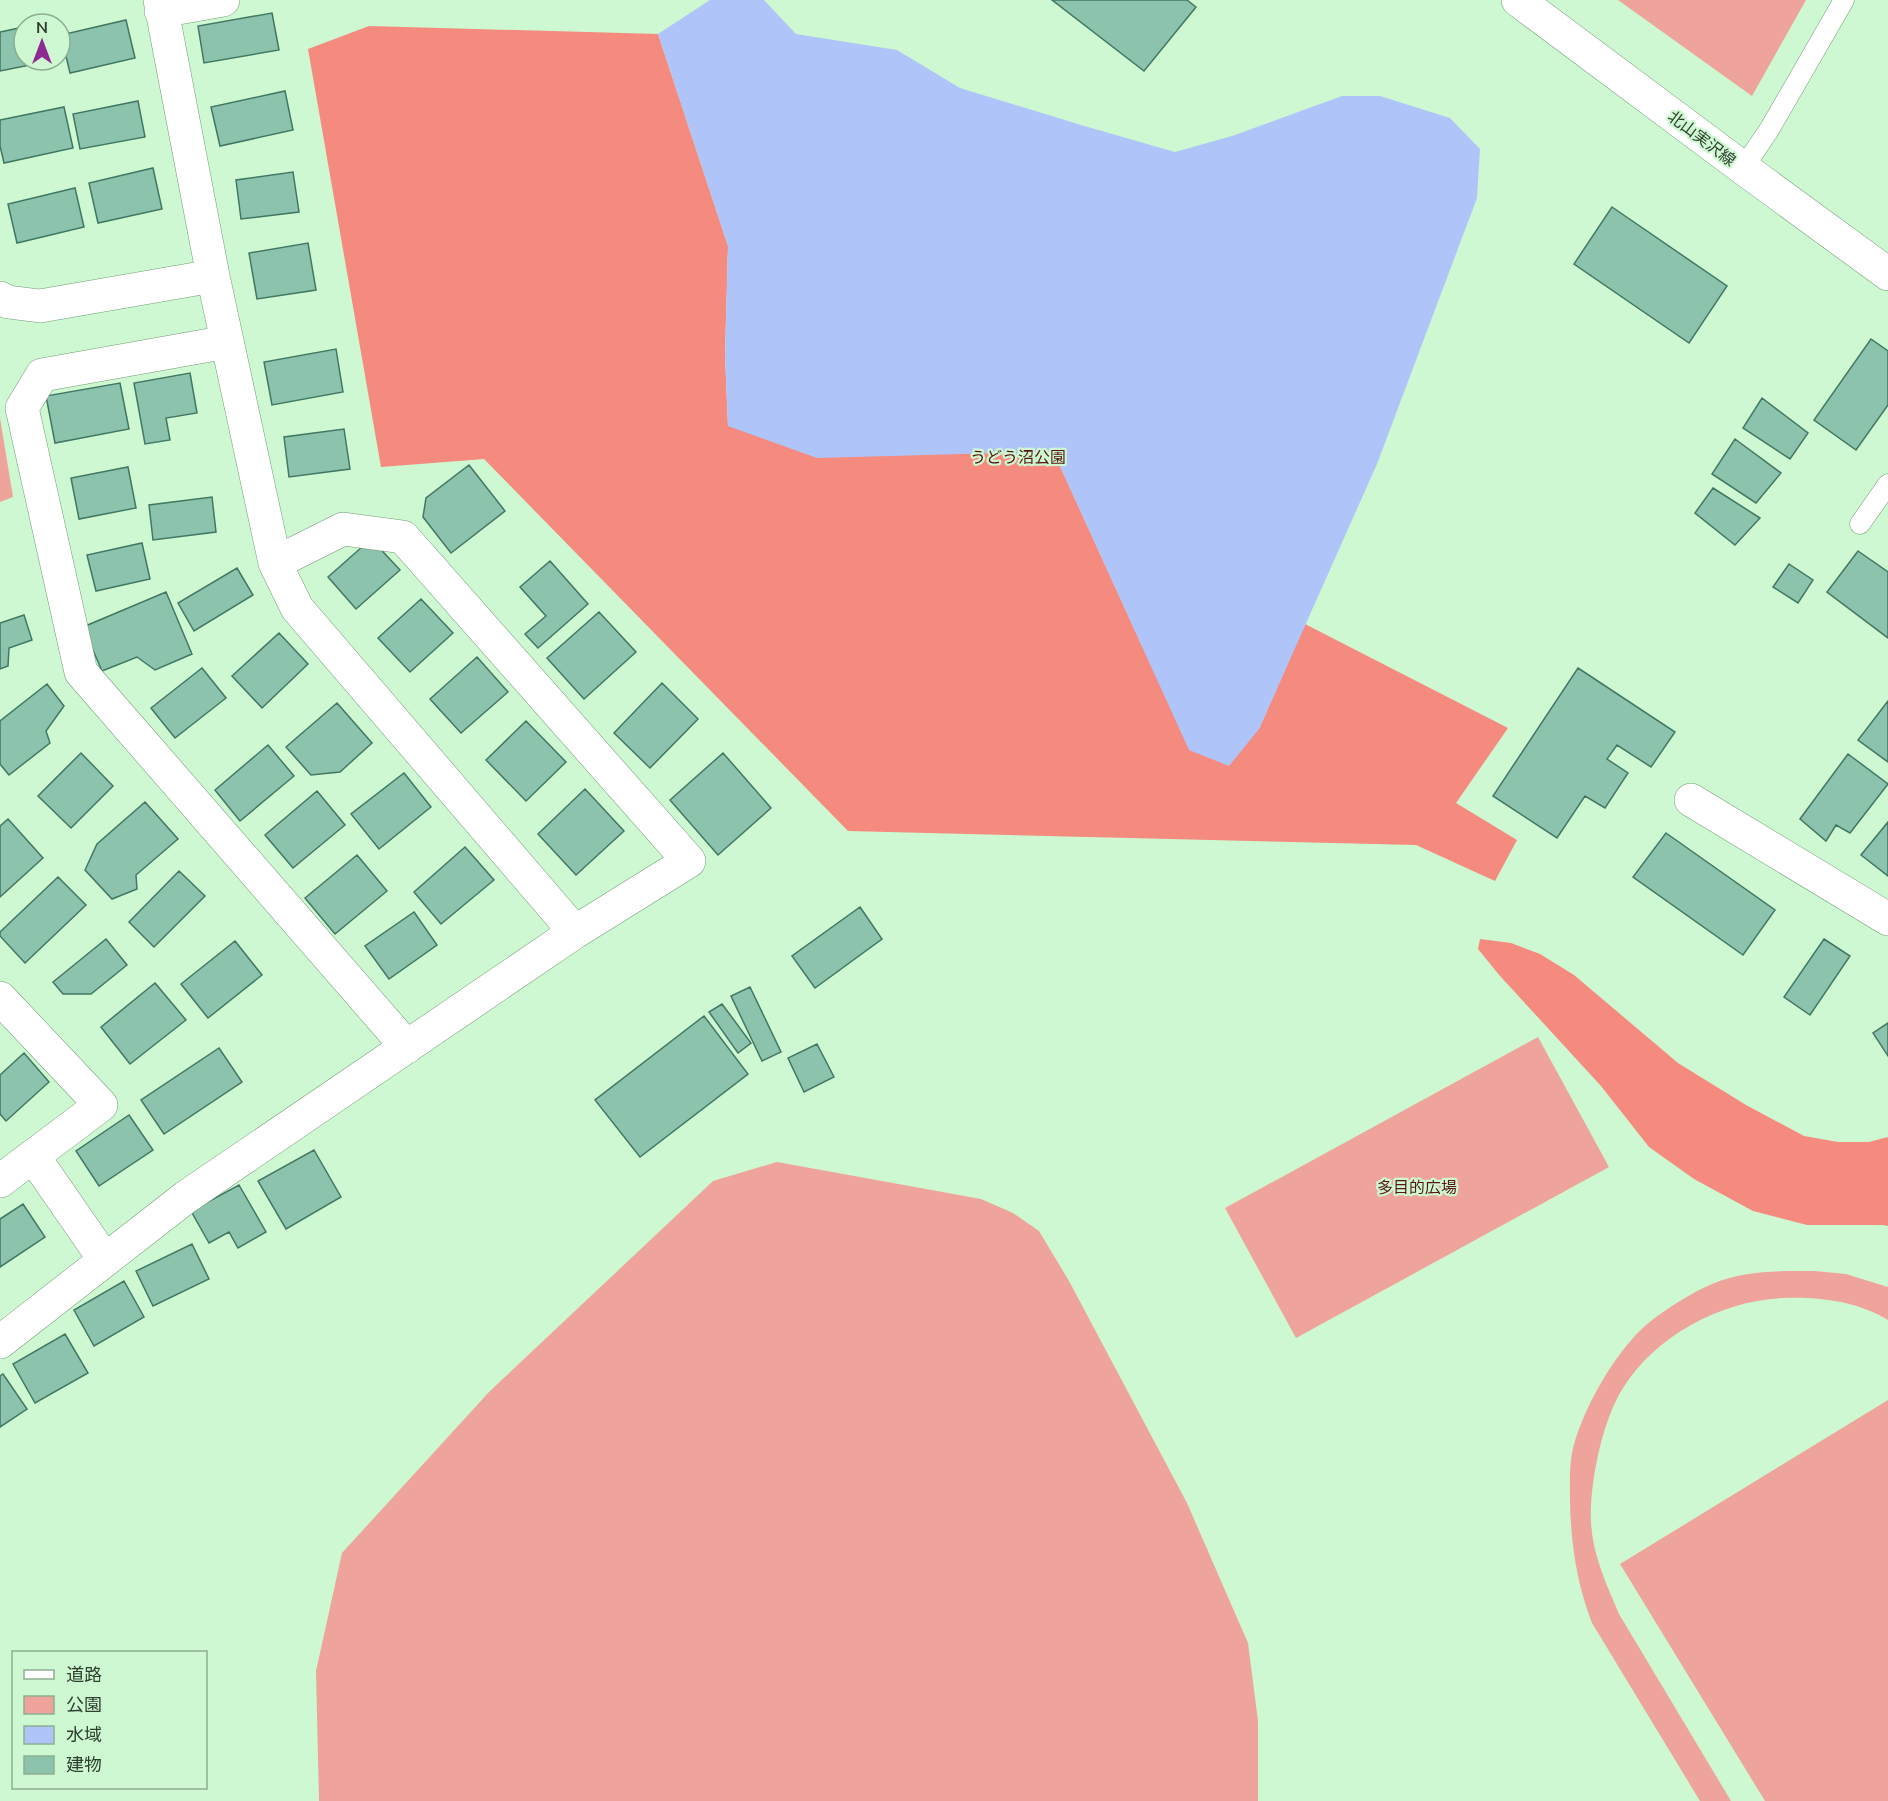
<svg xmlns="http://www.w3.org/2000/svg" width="1888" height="1801" viewBox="0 0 1888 1801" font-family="'Nunito Sans','Noto Sans JP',sans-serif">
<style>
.green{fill:#eea49b}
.forest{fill:#f58a7f}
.water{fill:#afc5fa}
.building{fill:#8bc3ac;stroke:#427863;stroke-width:1.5}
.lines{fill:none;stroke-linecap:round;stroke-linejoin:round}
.service-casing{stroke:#749b77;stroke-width:21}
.minor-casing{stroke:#749b77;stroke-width:34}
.tertiary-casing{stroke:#749b77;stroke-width:34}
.service{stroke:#fff;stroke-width:20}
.minor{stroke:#fff;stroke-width:33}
.tertiary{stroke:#fff;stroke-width:33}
.labels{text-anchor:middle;stroke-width:4.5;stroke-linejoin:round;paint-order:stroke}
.street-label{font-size:16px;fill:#2e3e2f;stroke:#cef8d1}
.park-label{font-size:16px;fill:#561512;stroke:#cef8d1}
</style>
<rect width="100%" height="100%" fill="#cef8d1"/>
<path class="green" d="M1618,0H1806L1752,96Z
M0,418L13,497L0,502Z
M1538,1037L1609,1167L1296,1338L1225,1208Z
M777,1162L981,1199L1013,1213L1039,1231L1069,1281L1187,1503L1248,1643L1258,1721V1801H319L316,1671L342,1553L489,1392L713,1181Z
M1815,1271L1846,1274L1888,1287V1320C1856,1301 1820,1297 1783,1298C1722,1300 1655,1336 1623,1388C1602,1421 1589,1485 1591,1524C1593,1555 1607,1586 1619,1614L1731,1801H1700L1592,1623C1577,1584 1571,1545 1570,1503C1570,1487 1569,1469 1572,1453C1580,1413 1615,1352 1646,1325C1664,1310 1691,1293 1712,1284C1745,1270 1781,1271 1815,1271Z
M1888,1400V1801H1765L1620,1564Z"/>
<path class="forest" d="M369,26L658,34L728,246L725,356L728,426L1000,453L1059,464L1143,648L1259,729L1305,624L1508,728L1456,803L1517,840L1495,881L1416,845L848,831L484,459L381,467L308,49Z
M1480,939L1511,943L1540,954L1574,975L1678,1063L1746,1105L1804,1136L1838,1142H1869L1888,1137V1226L1883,1225H1807L1753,1211L1694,1179L1649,1147L1601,1086L1500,976L1478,949Z"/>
<path class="water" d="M710,0H764L796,34L897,50L960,88L1081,125L1175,152L1232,136L1342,96H1380L1450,118L1480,149L1477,198L1377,464L1259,729L1229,766L1189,750L1059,464L1000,453L817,458L728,426L725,356L728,246L658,34Z"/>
<path class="building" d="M1052,0H1187L1196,7L1144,71Z
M272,13L279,50L204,63L198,26Z
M126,20L135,58L70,73L61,35Z
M24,27V60L50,61L0,71V32Z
M285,91L293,130L220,146L211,107Z
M138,101L145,137L80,149L73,114Z
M64,107L73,148L4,163L0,146V120Z
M153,168L162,209L98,223L89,183Z
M293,172L299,212L241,219L236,180Z
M75,188L84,227L17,243L8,204Z
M1612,207L1727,286L1689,343L1574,264Z
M308,243L316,290L257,299L249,253Z
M1871,339L1888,351V405L1856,450L1814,420Z
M336,349L343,392L272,405L264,362Z
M190,373L197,413L166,418L170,440L145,444L134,383Z
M120,383L129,429L55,443L46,396Z
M1762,398L1808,433L1790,459L1743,428Z
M344,429L350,469L289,477L284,437Z
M1735,439L1781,473L1756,503L1712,474Z
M469,465L505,511L451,553L423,517L426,498Z
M128,467L136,508L79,519L71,478Z
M1713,488L1760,518L1735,545L1695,513Z
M212,497L216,532L153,540L149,505Z
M371,539L400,570L356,609L328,577Z
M142,543L150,579L96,591L87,555Z
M1858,551L1888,572V638L1827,592Z
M550,561L588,604L538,648L525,634L546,616L520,587Z
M1789,564L1813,580L1798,603L1773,587Z
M237,568L253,595L194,631L178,603Z
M166,592L192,654L155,670L137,657L102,671L83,627Z
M421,599L453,633L410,672L378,638Z
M599,612L636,652L584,699L547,658Z
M24,615L32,640L9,648L8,666L0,669V623Z
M279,633L308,664L262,708L232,676Z
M477,657L508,692L461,733L430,699Z
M202,668L226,698L175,738L151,708Z
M1578,668L1675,732L1651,767L1617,745L1607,759L1628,773L1605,808L1585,796L1557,838L1493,796Z
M662,683L698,719L650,768L614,733Z
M47,684L64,706L46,731L50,743L9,775L0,764V721Z
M1888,701V762L1858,740Z
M337,703L372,743L340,772L311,775L286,747Z
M526,721L566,762L526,801L486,760Z
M268,745L294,776L240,821L215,790Z
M81,753L113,786L71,828L38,796Z
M723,753L771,808L718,855L670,800Z
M1848,754L1888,784L1850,833L1836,825L1826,841L1800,819Z
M404,773L431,807L379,849L351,814Z
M585,789L624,831L576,875L538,834Z
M317,791L345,825L293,868L265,835Z
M145,802L178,839L136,875L137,889L112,899L85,870L97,844Z
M8,819L43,858L0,897V826Z
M1888,822V876L1861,855Z
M1666,833L1775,910L1743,955L1633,877Z
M465,847L494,880L441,924L414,892Z
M357,855L387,891L335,934L305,898Z
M179,871L205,896L154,947L129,922Z
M58,877L86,905L25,963L0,936V932Z
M860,907L882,939L815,988L792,956Z
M414,912L437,945L389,979L365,946Z
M106,939L127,965L91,994H63L53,982Z
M1824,939L1850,956L1810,1015L1784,997Z
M235,941L262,975L208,1018L181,984Z
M155,983L186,1020L130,1064L101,1027Z
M750,987L781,1052L762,1061L731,996Z
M722,1004L751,1043L738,1053L709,1012Z
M704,1016L748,1074L640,1157L595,1100Z
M1888,1023V1056L1873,1033Z
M817,1044L834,1077L804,1092L788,1058Z
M219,1048L242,1082L164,1134L141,1100Z
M24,1053L49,1082L6,1121L0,1114V1075Z
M129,1115L153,1150L99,1186L76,1151Z
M314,1150L341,1197L286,1229L258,1181Z
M239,1185L266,1232L238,1248L229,1232L209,1243L191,1211Z
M23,1204L45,1237L0,1267V1219Z
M192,1244L209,1279L153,1306L136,1271Z
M124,1281L144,1317L94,1346L74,1310Z
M65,1334L88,1373L35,1403L13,1364Z
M3,1374L27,1409L0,1427V1376Z"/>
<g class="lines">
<g class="service-casing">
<path id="service" d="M1743,168L1769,130L1844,0
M1860,524L1888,484"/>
</g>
<g class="minor-casing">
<path id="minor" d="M160,0L213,276L275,563L297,608L575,932
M161,11L223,0
M0,298L8,302L40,306L213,276
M227,342L42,375L22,408L81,672L407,1047
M1691,800L1888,919
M0,998L101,1105L0,1181
M33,1156L105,1260
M0,1342L186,1197L575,932L689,861L403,537L343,529L275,563"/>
</g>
<g class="tertiary-casing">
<path id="tertiary" d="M1518,0L1743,168L1888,274"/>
</g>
<use href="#service" class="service"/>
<use href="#minor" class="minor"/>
<use href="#tertiary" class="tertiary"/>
</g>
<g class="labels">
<g class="street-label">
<text transform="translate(1702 138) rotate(37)" y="6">北山実沢線</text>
</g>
<g class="park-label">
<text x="1018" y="463">うどう沼公園</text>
<text x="1417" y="1193">多目的広場</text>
</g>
</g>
<rect x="12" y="1651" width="195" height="138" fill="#cef8d1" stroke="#8eae90" stroke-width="1.5"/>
<rect x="24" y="1670" width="30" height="9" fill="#ffffff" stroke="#8eae90" stroke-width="1.5"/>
<text x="66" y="1681" font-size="18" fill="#2e3e2f">道路</text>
<rect x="24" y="1696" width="30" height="18" fill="#eea49b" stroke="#8eae90" stroke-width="1.5"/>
<text x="66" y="1711" font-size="18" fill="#2e3e2f">公園</text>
<rect x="24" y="1726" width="30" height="18" fill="#afc5fa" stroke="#8eae90" stroke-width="1.5"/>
<text x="66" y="1741" font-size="18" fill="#2e3e2f">水域</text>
<rect x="24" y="1756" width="30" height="18" fill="#8bc3ac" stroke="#8eae90" stroke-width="1.5"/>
<text x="66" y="1771" font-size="18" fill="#2e3e2f">建物</text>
<g transform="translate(42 42)"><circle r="28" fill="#cef8d1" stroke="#8eae90" stroke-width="1.5"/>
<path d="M0-4.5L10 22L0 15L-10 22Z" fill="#8e2a91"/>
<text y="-9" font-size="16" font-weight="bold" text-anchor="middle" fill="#2e3e2f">N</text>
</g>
</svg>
